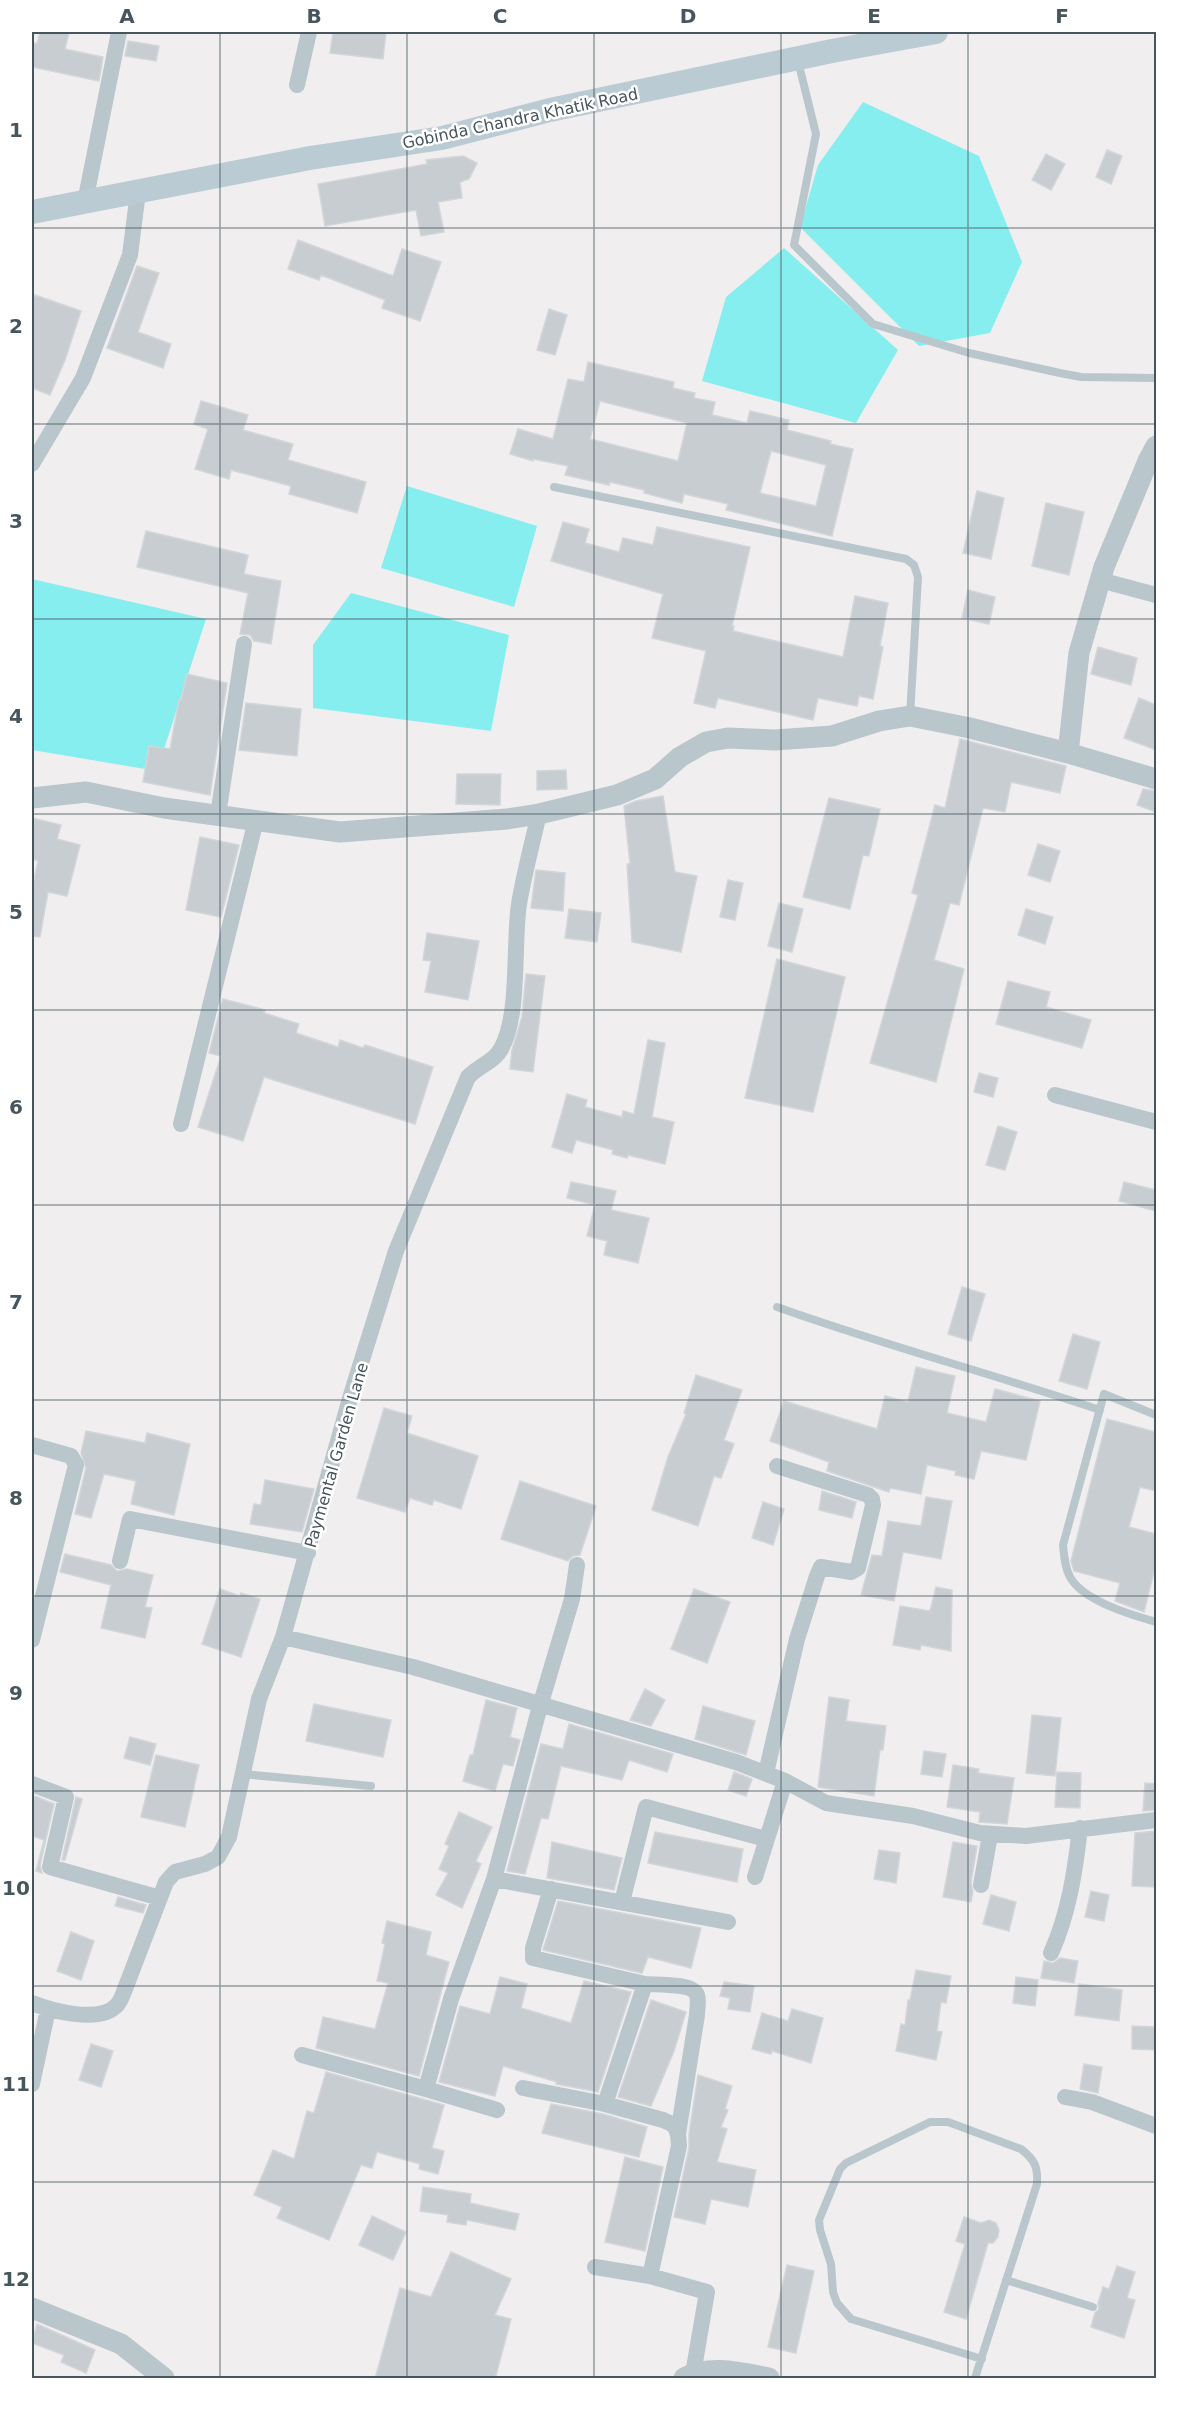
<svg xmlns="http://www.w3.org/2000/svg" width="1188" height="2410" viewBox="0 0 1188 2410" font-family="'DejaVu Sans',sans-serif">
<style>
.water{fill:#87eeef}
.building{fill:#c8cdd1;stroke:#d2d6da;stroke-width:1.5;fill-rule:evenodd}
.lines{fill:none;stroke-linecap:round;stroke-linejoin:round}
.service{stroke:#b9c6cc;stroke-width:8}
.minor{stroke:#b9c6cc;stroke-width:16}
.tertiary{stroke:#b9c6cc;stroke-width:21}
.secondary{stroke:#bbcbd3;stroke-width:24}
.grid{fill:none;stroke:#46565c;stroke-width:1.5;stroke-opacity:0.55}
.labels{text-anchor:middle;stroke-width:5;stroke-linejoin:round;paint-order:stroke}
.street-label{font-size:16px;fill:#46565c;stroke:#fff}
.neatline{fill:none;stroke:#46565c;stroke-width:2}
.grid-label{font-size:20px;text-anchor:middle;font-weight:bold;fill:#46565c}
</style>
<rect width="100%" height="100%" fill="#f1eeef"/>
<path class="water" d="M863,102L979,156L1022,262L990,333L919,346L800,227L818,165Z
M784,248L898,350L856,423L702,381L726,297Z
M407,486L537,526L514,607L381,568Z
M32,579L206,619L157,771L32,750Z
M351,593L509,635L491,731L313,708V645Z"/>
<path class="building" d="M40,32H69L65,49L103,57L99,81L32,67V42L37,44Z
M333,32H386L383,59L330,53Z
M128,41L159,46L156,61L125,56Z
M1107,150L1122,156L1111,184L1096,177Z
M1046,154L1065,164L1051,190L1032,180Z
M463,156L477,163L469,179L460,182L462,198L438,202L444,232L421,236L416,210L325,226L318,184L427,164L426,160Z
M298,240L393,276L402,249L441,262L420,321L382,308L385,300L321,275L319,280L288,269Z
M137,266L159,273L138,332L171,344L163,368L107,348Z
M32,294L81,311L65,360L50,395L32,388Z
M549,309L567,315L555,355L537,350Z
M588,362L674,382L673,388L695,393L694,398L715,402L712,415L747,423L750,411L789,420L787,430L831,441L830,444L853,449L832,536L726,510L728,504L684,494L682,503L644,493V490L610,482L609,485L565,475L568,466L533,459V461L510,454L518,429L553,439L568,379L584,382ZM600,401L687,423L678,461L590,439ZM771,451L826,465L816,506L760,493Z
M201,401L248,415L243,430L293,444L288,460L366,482L357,513L289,494L291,486L231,470L229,479L195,469L208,429L194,424Z
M977,491L1004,498L991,559L963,553Z
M1046,503L1084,512L1069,575L1032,566Z
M563,522L589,529L585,543L619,552L623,538L653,545L657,527L750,547L732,626H734L733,631L843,657L855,596L888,603L880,646L883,647L873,699L859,696L857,706L818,698L813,720L718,698L715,708L694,703L706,651L652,638L663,594L551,561Z
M146,531L248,555L244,574L281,581L271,644L254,641L250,635L240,634L248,593L137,567Z
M968,590L995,597L989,624L962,618Z
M1098,647L1137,658L1131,685L1091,674Z
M187,674L227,683L210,795L143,782L149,746L170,749L179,700H181Z
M1139,698L1156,705V750L1124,738Z
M246,703L301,709L297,756L239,750Z
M960,739L1066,766L1060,793L1011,782L1005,812L983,808L959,905L950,903L934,960L964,969L936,1082L870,1063L918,895L912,893L935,805L945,808Z
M566,770L567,789L537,790V771Z
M457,774H501L500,805L456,804Z
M1143,789L1156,791V812L1137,805Z
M663,796L675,872L697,876L681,952L632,942L627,864H630L624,806L636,801Z
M829,798L880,809L869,856L863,855L850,909L803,897Z
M32,818L61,825L57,839L80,845L67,896L48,892L40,937L32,936V888L38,861L32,859Z
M200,837L239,845L221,917L186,910Z
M1038,844L1060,851L1050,882L1028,875Z
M536,870L565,873L563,911L531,908Z
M728,880L743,883L735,920L720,917Z
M779,903L803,909L792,952L768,946Z
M569,909L601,913L597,942L565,938Z
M1026,909L1053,917L1045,944L1018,935Z
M427,933L479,941L468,1000L425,992L431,961L423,960Z
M777,959L845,977L813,1112L745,1098Z
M526,974L545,976L533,1072L510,1069L512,1050L522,1017Z
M1008,981L1050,992L1046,1007L1091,1020L1082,1048L996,1024Z
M223,999L265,1010L264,1013L299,1024L296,1033L338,1047L340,1040L363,1048L365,1045L433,1067L415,1124L264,1077L243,1141L198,1127L221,1056L209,1053Z
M648,1040L665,1043L652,1117L674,1122L665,1164L628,1155L627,1158L612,1154L613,1150L576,1140L572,1153L552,1147L567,1094L587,1100L585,1107L622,1117L623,1111L634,1114Z
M979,1073L998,1078L993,1097L974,1092Z
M998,1126L1017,1132L1005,1170L986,1165Z
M571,1182L616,1191L611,1210L649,1218L638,1263L604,1255L607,1241L587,1236L595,1205L567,1198Z
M1124,1182L1156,1190V1211L1119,1201Z
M962,1287L985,1294L971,1341L948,1334Z
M1073,1334L1100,1342L1087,1389L1059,1381Z
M916,1367L955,1376L947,1413L986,1422L995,1389L1040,1401L1026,1460L981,1451L974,1479L955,1475L956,1471L927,1465L921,1494L890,1488L889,1492L827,1471L829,1462L770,1441L784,1401L877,1429L885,1396L908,1402Z
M696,1375L742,1390L724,1440L734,1444L721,1478L714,1476L698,1526L652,1510L668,1457L686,1414L684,1413Z
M384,1408L412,1416L407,1433L478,1456L461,1509L434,1500L432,1505L410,1498L405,1512L357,1498Z
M1107,1419L1156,1432V1491L1140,1487L1129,1527L1156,1534V1572H1154L1144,1612L1115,1601L1120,1583L1074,1571L1071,1561Z
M86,1431L145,1443L147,1433L190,1444L174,1515L131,1504L136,1481L104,1474L91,1518L75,1514L86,1468L81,1453Z
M265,1480L314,1489L302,1532L250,1524L254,1504L261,1505Z
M520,1481L596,1506L580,1555L573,1556L568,1561L501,1539Z
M822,1491L856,1502L852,1518L819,1510Z
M926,1497L952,1501L941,1559L903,1552L894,1601L861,1595L872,1555L882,1556L888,1521L921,1526Z
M763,1502L784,1509L773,1545L752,1538Z
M65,1554L111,1565L117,1571L127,1569L153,1575L145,1607L152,1608L145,1638L101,1628L111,1585L60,1572Z
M936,1587L952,1590L951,1651L921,1645L920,1650L893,1645L900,1606L930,1611Z
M220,1589L240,1596L241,1593L260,1599L241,1657L202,1644Z
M694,1589L730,1602L707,1663L671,1649Z
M645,1689L665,1700L651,1726L630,1720Z
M829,1697L849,1700L846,1721L886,1726L883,1750H880L874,1796L818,1787Z
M486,1700L517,1708L510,1737L520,1740L513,1766L503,1764L495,1791L463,1781L470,1755H473Z
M314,1704L391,1720L383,1757L306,1741Z
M703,1706L755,1721L746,1755L695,1739Z
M1032,1715L1061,1718L1055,1776L1026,1773Z
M569,1724L673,1754L667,1772L629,1760L622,1780L561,1766L548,1819L541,1818L525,1874L507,1871L541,1744L563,1749Z
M130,1737L156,1744L150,1765L124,1758Z
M924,1751L946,1754L942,1777L921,1774Z
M156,1755L199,1765L185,1827L141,1817Z
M953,1765L979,1769L978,1773L1014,1778L1007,1824L979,1822L980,1812L947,1807Z
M734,1772L752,1779L746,1796L728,1790Z
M1057,1772L1081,1773L1080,1808L1055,1807Z
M1145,1783L1156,1784V1810L1143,1811Z
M32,1795L54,1804L40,1865L42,1873L36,1871L44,1840L32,1836Z
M76,1797L82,1799L65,1860H62Z
M459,1812L492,1827L476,1861L481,1864L462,1908L436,1895L448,1873L439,1869L449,1846L445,1844Z
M1156,1831V1887L1132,1886L1135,1833Z
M655,1832L743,1849L737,1882L648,1863Z
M552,1842L622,1858L614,1890L547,1878Z
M953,1842L977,1846L971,1883L973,1891L971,1902L943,1897Z
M879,1850L900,1853L896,1883L874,1879Z
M1091,1891L1109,1895L1104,1921L1085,1917Z
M991,1895L1016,1902L1009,1931L983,1924Z
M118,1897L146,1905L143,1913L115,1906Z
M558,1901L701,1928L691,1968L648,1957L642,1973L543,1950Z
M387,1921L431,1932L426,1955L449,1962L419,2076L316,2048L323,2017L375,2029L388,1983L377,1981L385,1944L382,1943Z
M71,1932L94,1941L81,1980L57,1971Z
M1060,1958L1078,1961L1074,1983L1041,1978L1044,1961L1053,1963Z
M916,1970L951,1976L946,2003L941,2002L937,2031L942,2032L936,2060L896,2051L901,2024L905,2025L908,2000H910Z
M500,1977L527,1984L521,2008L571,2023L584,1981L631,1992L598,2092L556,2084L557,2082L503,2066L495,2096L439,2082L460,2006L490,2014Z
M1016,1977L1038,1980L1035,2006L1013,2003Z
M724,1982L754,1986L750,2012L728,2009L730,1998L720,1996Z
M1079,1984L1122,1990L1119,2021L1075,2015Z
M651,2000L686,2012L674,2051L651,2106L618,2097Z
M792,2009L823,2018L811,2063L772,2051L771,2054L752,2049L762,2013L788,2021Z
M1132,2026L1156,2027V2050L1132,2049Z
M91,2044L113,2051L101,2087L79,2080Z
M1084,2064L1102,2067L1098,2093L1080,2089Z
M326,2072L444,2105L432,2148L444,2151L438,2174L419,2169L420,2164L377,2152L372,2168L361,2165L329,2240L277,2218L282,2207L254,2195L273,2150L294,2159L307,2111L314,2113Z
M698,2075L732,2086L725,2109L728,2110L721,2127L727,2129L717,2162L756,2170L748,2207L711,2199L705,2224L674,2217L689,2148V2134Z
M551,2104L603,2114L647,2127L639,2157L542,2133Z
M625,2157L663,2167L645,2251L605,2242Z
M423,2187L471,2194L470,2203L519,2214L515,2230L467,2220L466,2225L447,2222L448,2215L420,2211Z
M372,2216L406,2232L393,2260L359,2245Z
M964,2217L981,2223L989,2220L996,2223L999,2230L998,2237L993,2243H988L966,2319L944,2312L965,2244L956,2241Z
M451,2252L511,2279L495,2315L511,2319L495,2379H375L400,2288L431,2297Z
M787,2265L814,2271L796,2353L768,2347Z
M1117,2266L1135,2272L1127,2298L1135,2300L1124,2338L1091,2327L1095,2313L1099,2309L1098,2303L1103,2287L1109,2289Z
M37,2324L95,2350L86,2373L61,2362L64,2355L32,2343Z"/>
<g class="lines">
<path class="service" d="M798,61L816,134L794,245L873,324L969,353L1060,373L1081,377L1156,378
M554,487L906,559L914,565L918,577L910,716
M777,1307C883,1345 993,1374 1100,1410
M1156,1415L1104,1394L1063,1545C1064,1556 1065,1568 1070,1577C1083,1601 1132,1615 1156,1622
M242,1774L371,1786
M1006,2280L1093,2307
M975,2378L1037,2184C1038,2167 1035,2160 1021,2149L948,2122H930L846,2163L840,2169L819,2220L820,2230L831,2264L833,2292L837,2303L851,2319L982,2359"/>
<path class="minor" d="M297,85L309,32
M85,202L119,32
M32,464L83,378L130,255L138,192
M1100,580L1156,595
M218,815L244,644
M1055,1095L1156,1122
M181,1124L256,820
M32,1445L71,1456L76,1465L32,1640
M120,1561L130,1519L308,1553
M577,1565L572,1599L540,1706L494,1879L728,1922
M283,1637L413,1667L736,1762L785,1781L826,1803L913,1816L980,1833L1026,1836L1156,1820
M766,1773L797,1639L817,1576L821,1567L851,1572L858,1568L873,1505L872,1499L868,1495L777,1466
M32,1784L66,1797L50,1867L160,1898
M755,1877L785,1781
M981,1885L990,1835
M551,1889L533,1948V1958L645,1984L605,2104
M622,1902L646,1807L766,1839
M1051,1953C1069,1913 1075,1871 1080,1828
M645,1984C656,1985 693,1983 697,1995C699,2001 697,2009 697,2015L678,2134
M32,2003C52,2011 100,2024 117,2005C121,2001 123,1994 125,1989L166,1882L175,1872L205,1864L218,1857L229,1837L259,1699L283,1637L351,1395L396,1251L468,1077C479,1065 495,1062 502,1047C520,1013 513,944 519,904C524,874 532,844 539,814
M302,2055L426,2089L451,1999L494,1879
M32,2084L48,2009
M523,2088L605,2104L663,2120L674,2125L678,2134L679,2146L650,2276L595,2267
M426,2089L497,2110
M1065,2097L1092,2102L1156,2126
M650,2276L707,2292L693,2374"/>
<path class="tertiary" d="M1068,753L1079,653L1104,567L1148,461L1156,446
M32,798L86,792L164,808L340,832L507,819L539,814L617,795L655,779L680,757L706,742L728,738L775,740L832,736L879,721L910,716L970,728L1068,753L1156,779
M32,2308L121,2344L164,2378
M684,2378C710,2364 742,2373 769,2378"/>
<path class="secondary" d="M32,212L310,158L442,138L550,110L832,51L936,32"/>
</g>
<path class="grid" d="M220,32V2378M407,32V2378M594,32V2378M781,32V2378M968,32V2378M32,228H1156M32,424H1156M32,619H1156M32,814H1156M32,1010H1156M32,1205H1156M32,1400H1156M32,1596H1156M32,1791H1156M32,1986H1156M32,2182H1156"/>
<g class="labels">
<g class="street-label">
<text transform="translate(520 118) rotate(-12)" y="6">Gobinda Chandra Khatik Road</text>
<text transform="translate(336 1455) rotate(-74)" y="6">Paymental Garden Lane</text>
</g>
</g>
<rect width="1188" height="2410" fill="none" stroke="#ffffff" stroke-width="66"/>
<rect x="33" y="33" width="1122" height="2344" class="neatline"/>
<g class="grid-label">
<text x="127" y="23">A</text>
<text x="314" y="23">B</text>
<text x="500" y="23">C</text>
<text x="688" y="23">D</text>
<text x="874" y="23">E</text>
<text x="1062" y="23">F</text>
<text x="16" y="137">1</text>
<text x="16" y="333">2</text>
<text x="16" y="528">3</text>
<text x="16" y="723">4</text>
<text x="16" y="919">5</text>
<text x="16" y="1114">6</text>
<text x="16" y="1309">7</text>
<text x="16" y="1505">8</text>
<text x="16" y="1700">9</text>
<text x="16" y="1895">10</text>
<text x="16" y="2091">11</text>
<text x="16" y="2286">12</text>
</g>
</svg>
